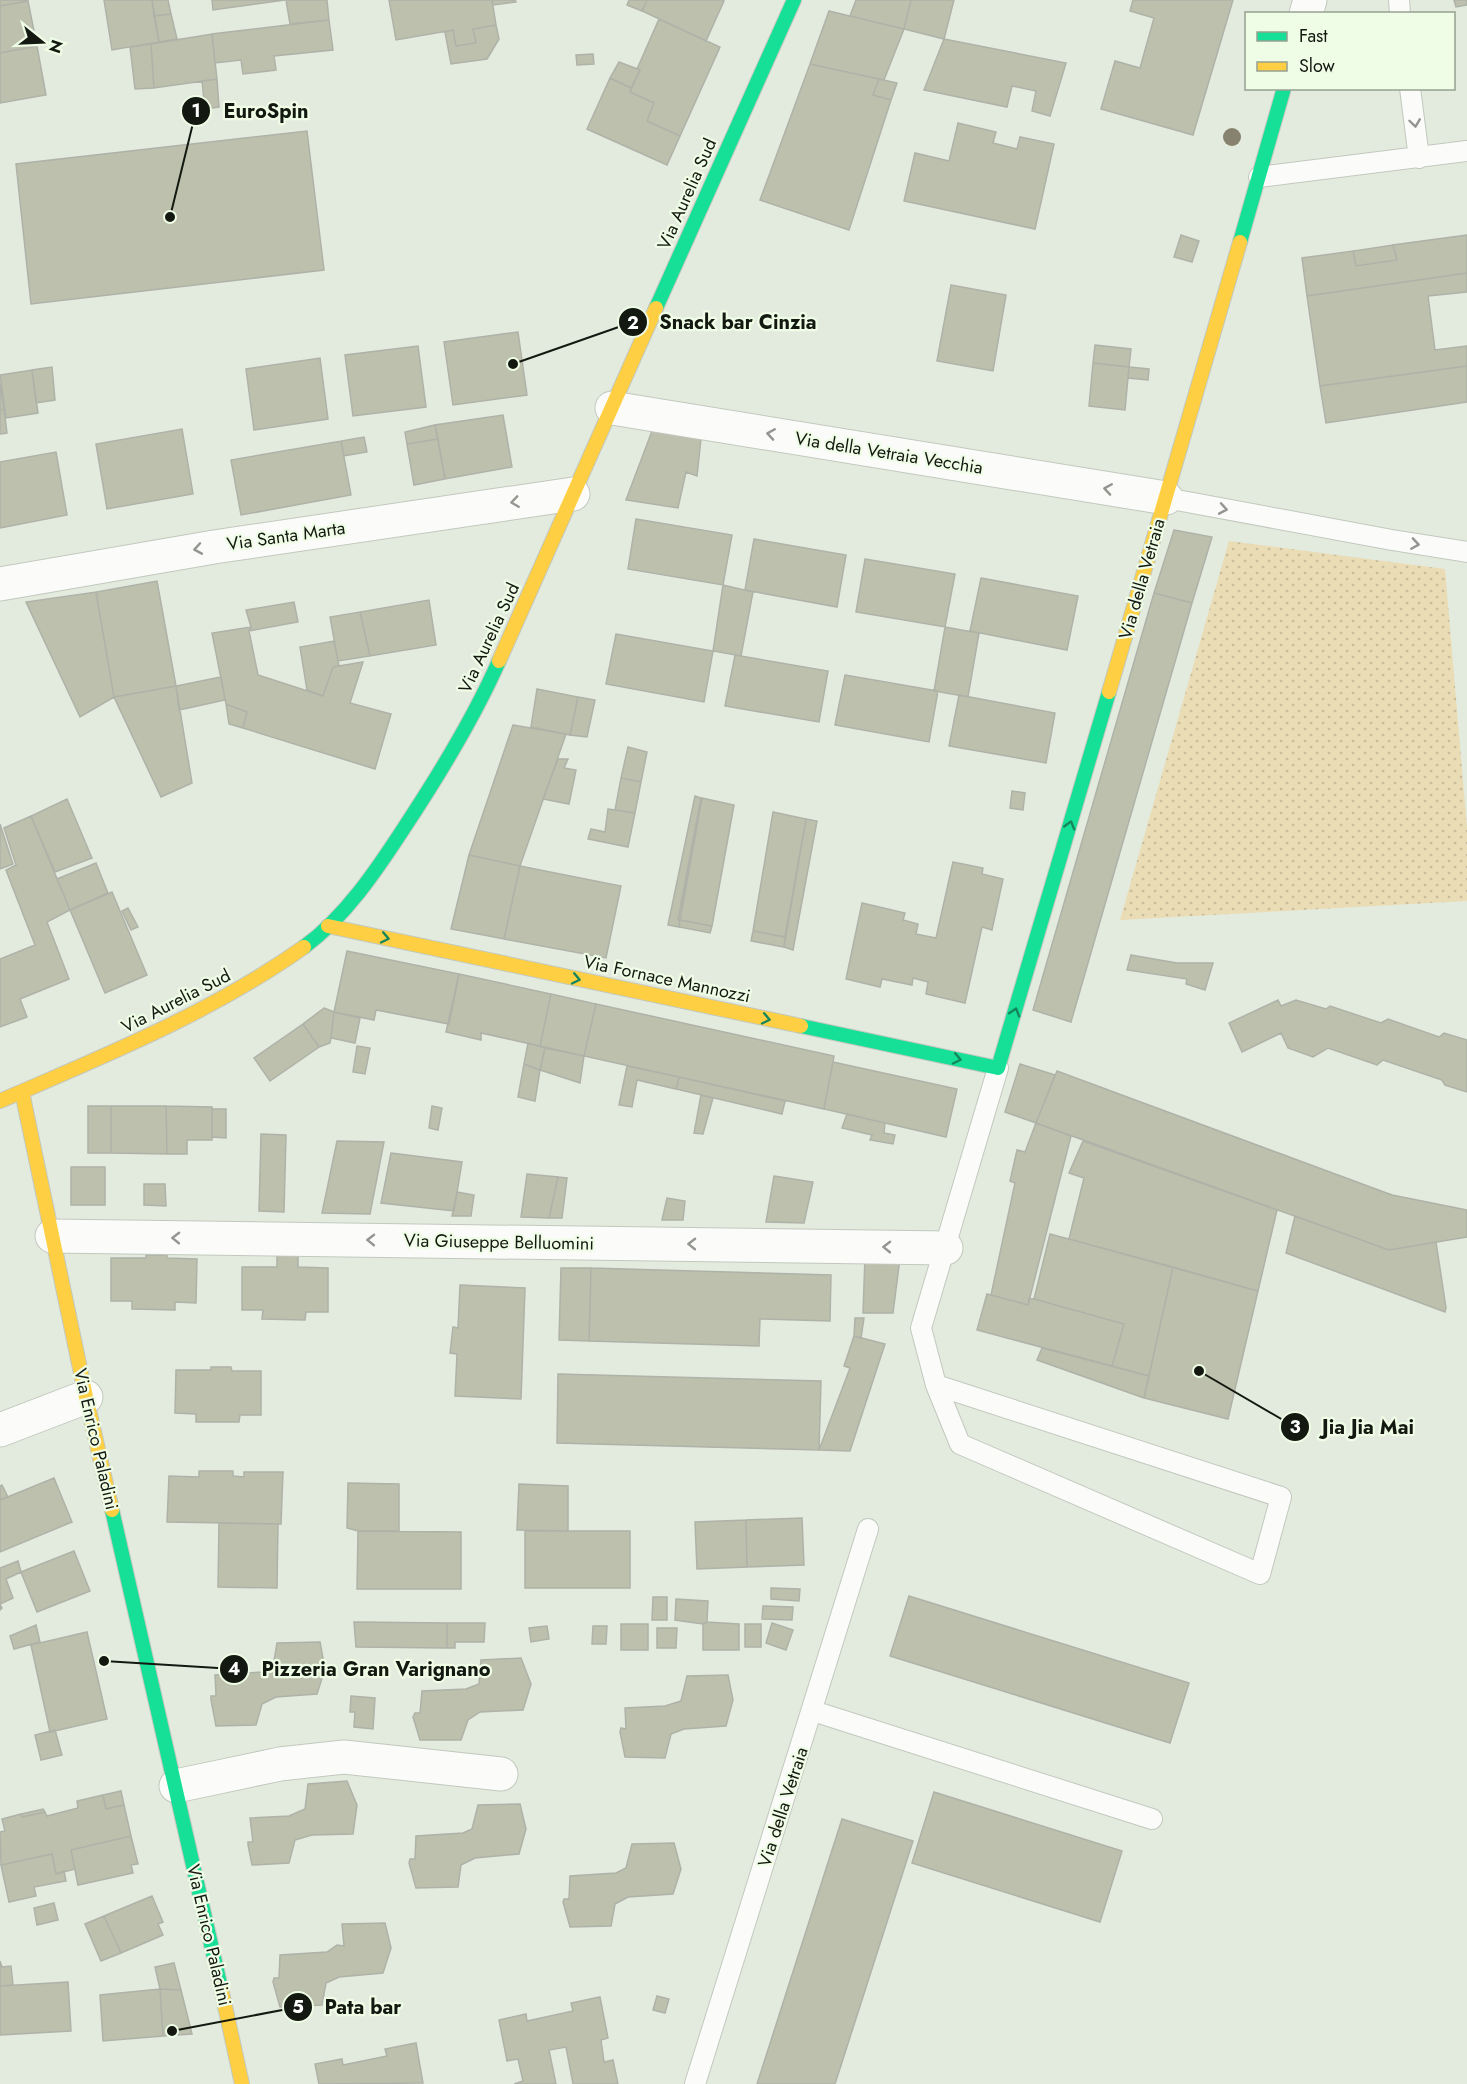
<svg xmlns="http://www.w3.org/2000/svg" width="1467" height="2084" viewBox="0 0 1467 2084" font-family="Jost,sans-serif">
<style>
.park{fill:url(#park-dots)}
.building{fill:#bcc0ac;stroke:#afb2a8;stroke-width:1.5}
.lines{fill:none;stroke-linecap:round;stroke-linejoin:round}
.lane-casing{stroke:#c2c8be;stroke-width:22}
.street-casing{stroke:#c2c8be;stroke-width:35}
.fast-casing{stroke:#c2c8be;stroke-width:16}
.slow-casing{stroke:#c2c8be;stroke-width:16}
.lane{stroke:#fbfcfa;stroke-width:20}
.street{stroke:#fbfcfa;stroke-width:33}
.fast{stroke:#16e098;stroke-width:14}
.slow{stroke:#ffcf43;stroke-width:14}
.tree{fill:#87826d}
.oneway{stroke:#939591}
.oneway2{stroke:#15865b}
.labels{text-anchor:middle;stroke-width:4.5;stroke-linejoin:round;paint-order:stroke}
.street-label{font-size:18px;fill:#131810;stroke:#effde6}
.leader{fill:none;stroke:#131810;stroke-width:2}
.callout-dot{fill:#131810;stroke:#effde6;stroke-width:2}
.mark-label{font-size:18px;text-anchor:middle;font-weight:bold;fill:#fff}
.callout-label{font-size:20px;text-anchor:middle;font-weight:bold;fill:#131810;stroke:#effde6;stroke-width:4.5;stroke-linejoin:round;paint-order:stroke}
</style>
<defs>
<pattern id="park-dots" width="8" height="8" patternUnits="userSpaceOnUse" patternTransform="scale(1.5)"><rect width="8" height="8" fill="#eadcb5"/><path d="M2 2h.1M6 6h.1" fill="none" stroke="#c8bc9b" stroke-width="1.8" stroke-linecap="round"/></pattern>
</defs>
<rect width="100%" height="100%" fill="#e3ebde"/>
<path class="park" d="M1229,541L1445,569L1467,828V901L1120,920Z"/>
<path class="building" d="M0,0H28V1L0,6Z
M104,0H152L159,42L112,50Z
M152,0H168L171,14L154,16Z
M212,0H285L213,10Z
M286,0H327L329,20L290,24Z
M389,0H492L496,25L473,29L476,43L456,46L453,30L396,40Z
M492,0H515L516,2L493,5Z
M629,0H647L642,11L627,5Z
M647,0H723L724,1L706,41L642,11Z
M856,0H911L904,29L850,16Z
M911,0H954L944,39L904,29Z
M1133,0H1233L1193,135L1101,109L1115,61L1140,68L1154,18L1130,11Z
M1454,0H1467V5L1456,7Z
M28,1L37,46L0,53V6Z
M829,11L904,29L884,80L810,64Z
M171,14L177,39L159,42L154,16Z
M659,19L720,47L680,136L647,121L654,103L630,92L640,70L637,69Z
M329,20L333,50L274,56L276,70L243,74L241,60L215,63L212,34Z
M496,25L499,39L487,59L451,64L445,32L453,30L456,46L476,43L473,29Z
M212,34L217,79L154,88L151,44Z
M944,39L1066,63L1050,116L1032,111L1036,91L1012,86L1007,107L924,90Z
M151,44L154,88L135,89L130,47Z
M37,46L46,95L0,103V53Z
M593,54L594,64L577,65L576,55Z
M619,62L640,70L631,88L610,78Z
M810,64L879,79L873,95L891,100L849,230L760,200Z
M610,78L631,88L630,92L654,103L647,121L680,136L667,165L587,129Z
M217,79L219,107L205,109L202,81Z
M879,79L897,83L891,100L873,95Z
M958,123L996,132L993,143L1017,149L1020,137L1054,144L1035,229L904,201L915,153L949,161Z
M307,131L324,270L31,304L16,164Z
M1181,235L1199,241L1192,262L1174,257Z
M1467,235V273L1307,296L1302,258L1353,251L1356,266L1397,260L1393,245Z
M1393,245L1397,260L1356,266L1353,251Z
M1467,273V292L1428,296L1435,350L1467,346V366L1320,386L1307,296Z
M951,285L1006,295L993,371L937,361Z
M518,332L527,395L453,405L444,342Z
M1095,345L1131,349L1129,367L1093,363Z
M418,346L426,407L353,416L345,355Z
M320,358L328,419L254,430L246,369Z
M1093,363L1129,367L1125,410L1089,406Z
M1467,366V402L1326,423L1320,386Z
M52,367L55,400L36,403L32,370Z
M1129,367L1149,369L1148,380L1128,378Z
M32,370L38,413L6,418L0,375Z
M0,383L4,409L0,410Z
M4,409L7,433L0,434V410Z
M503,415L512,467L445,479L435,425Z
M435,425L438,439L407,444L405,432Z
M182,429L193,494L107,509L96,444Z
M652,431L701,439L697,476L686,472L678,508L626,500Z
M364,437L367,452L344,456L341,441Z
M438,439L445,479L414,485L407,444Z
M341,441L351,495L241,515L231,460Z
M56,452L67,515L0,528V462Z
M636,519L732,535L723,585L628,569Z
M1174,530L1212,537L1192,603L1154,593Z
M754,539L846,555L837,607L745,590Z
M865,559L955,574L945,627L856,612Z
M981,578L1078,596L1067,650L970,631Z
M157,581L176,686L114,697L96,592Z
M723,585L753,592L741,656L713,651Z
M96,592L114,697L80,717L26,602Z
M1154,593L1192,603L1071,1022L1033,1010Z
M429,600L436,645L370,656L360,612Z
M294,602L298,622L249,631L251,627L246,610Z
M360,612L370,656L338,661L330,617Z
M251,627L249,631L258,675L323,696L333,667L363,662L350,703L391,714L375,769L243,728L247,712L226,704L212,633Z
M945,627L979,633L968,697L934,691Z
M616,634L713,651L704,702L606,684Z
M334,641L339,666L333,667L323,696L307,690L300,647Z
M735,655L828,671L819,722L725,706Z
M845,675L938,691L929,742L835,725Z
M221,677L225,700L179,710L176,686Z
M176,686L192,783L161,797L114,697Z
M537,689L578,697L570,735L531,727Z
M959,695L1055,713L1046,763L949,746Z
M578,697L595,700L587,737L570,735Z
M226,704L247,712L243,728L229,724Z
M513,725L566,734L520,866L469,855Z
M628,747L647,752L641,782L621,778Z
M558,759H568L564,768L576,770L569,804L543,799Z
M621,778L641,782L635,813L615,810Z
M1012,791L1025,793L1023,810L1010,808Z
M695,796L701,798L678,920H680L679,927L668,925Z
M701,798L680,920H678Z
M702,798L734,805L712,926L680,920Z
M67,799L92,858L55,872L31,816Z
M608,809L635,813L628,847L588,839L591,829L605,832Z
M773,812L806,819L785,937L753,931Z
M31,816L70,910L47,922L69,979L20,999L27,1017L0,1027V959L35,945L6,870L16,865L4,828Z
M806,819L817,821L793,950L784,947Z
M0,824L13,864L0,869Z
M469,855L520,866L504,939L451,929Z
M953,862L983,868L982,874L1003,879L992,930L982,927L965,1003L926,994L928,982L913,978L912,985L882,979L880,987L846,979L862,903L905,913L903,920L918,924L916,934L936,938Z
M96,863L108,893L70,910L57,879Z
M520,866L621,886L606,958L504,939Z
M112,892L147,975L105,993L70,910Z
M128,908L138,927L131,930L122,911Z
M680,920L712,926L710,933L679,927Z
M753,931L785,937L784,947L751,941Z
M347,951L459,974L449,1024L376,1010L374,1020L334,1012Z
M1131,955L1177,963H1213L1205,990L1186,984L1187,979L1127,970Z
M459,974L551,994L540,1046L481,1033V1040L446,1032Z
M551,994L596,1004L584,1056L540,1046Z
M1278,1000L1281,1006L1296,1000L1326,1009L1330,1006L1381,1023L1388,1019L1439,1037L1444,1033L1467,1040V1092L1445,1085L1442,1080L1383,1060L1377,1065L1328,1048L1313,1057L1288,1048L1281,1033L1242,1052L1229,1023Z
M596,1004L834,1056L824,1109L584,1056Z
M324,1008L334,1012L331,1038L330,1043L319,1047L303,1024Z
M334,1012L360,1018L355,1043L331,1038Z
M303,1024L319,1047L270,1081L254,1058Z
M528,1043L545,1048L540,1070L524,1064Z
M357,1046L370,1048L365,1074L353,1072Z
M545,1048L584,1056L580,1083L540,1070Z
M833,1062L957,1089L946,1137L824,1109Z
M524,1064L540,1070L535,1101L518,1097Z
M1020,1064L1055,1075L1036,1123L1005,1112Z
M627,1066L679,1077L676,1089L637,1080L632,1107L619,1105Z
M1057,1071L1392,1195L1467,1210V1237L1389,1250L1036,1123Z
M679,1077L785,1101L782,1114L676,1089Z
M701,1095L713,1098L703,1134L694,1133Z
M88,1106H111V1153H88Z
M111,1106H166L167,1154L111,1153Z
M166,1106L212,1107V1140H187V1154H167Z
M432,1106L442,1108L438,1130L429,1128Z
M212,1109H226V1138L212,1137Z
M847,1114L885,1123L884,1133L895,1135L893,1144L870,1140L872,1135L842,1128Z
M1036,1123L1071,1136L1028,1305L991,1295L1015,1183L1010,1181L1017,1150L1025,1152Z
M261,1134L286,1135L284,1212L259,1211Z
M337,1141L384,1142L370,1214L322,1213Z
M1083,1141L1277,1210L1258,1291L1069,1239L1084,1178L1069,1173Z
M391,1153L462,1162L454,1211L381,1203Z
M71,1167H105V1205H71Z
M527,1174L558,1177L549,1218L521,1217Z
M774,1176L813,1182L804,1223L766,1222Z
M558,1177L567,1178L562,1218H549Z
M144,1184H165L166,1206L144,1205Z
M457,1192L474,1195L471,1216H452Z
M667,1198L685,1201L683,1220H662Z
M1295,1216L1389,1250L1436,1242L1446,1308L1445,1312L1286,1253Z
M1050,1234L1173,1267L1149,1376L1112,1366L1124,1324L1034,1299Z
M277,1254H298V1267L328,1268V1312H306L305,1320L262,1319L263,1310H242V1267H277Z
M146,1255H167V1258L197,1259L196,1303L175,1302V1310L132,1309V1301H111V1258H146Z
M865,1257L900,1258L893,1313H863Z
M1173,1267L1258,1291L1228,1419L1144,1398Z
M561,1268H591L589,1341L559,1340Z
M591,1268L831,1275L830,1321L760,1319L759,1346L589,1341Z
M460,1285L525,1288L521,1399L455,1396L457,1354L450,1353L453,1327L458,1328Z
M987,1294L1028,1305L1029,1298L1034,1299L1124,1324L1112,1366L977,1330Z
M855,1318H864L861,1338L854,1336Z
M854,1336L885,1344L850,1451L819,1450L850,1368L844,1366Z
M1042,1348L1149,1376L1144,1398L1037,1360Z
M211,1367H231L232,1371H261V1415H240L239,1422H196V1414L175,1413L176,1370H211Z
M558,1374L821,1381L819,1450L557,1443Z
M199,1471H233V1476L244,1477V1472H283L281,1524L167,1522L169,1476L199,1477Z
M54,1478L72,1522L0,1552V1500Z
M348,1483L399,1484V1531H358L347,1528Z
M519,1484L568,1486V1531L517,1530Z
M2,1485L8,1497L0,1500V1486Z
M802,1518L804,1565L747,1567L746,1520Z
M746,1520L747,1567L697,1569L695,1522Z
M219,1523L278,1524L277,1588L218,1587Z
M358,1531L461,1532V1589H357Z
M525,1531H630V1588H525Z
M74,1551L90,1591L37,1612L21,1572Z
M18,1561L21,1572L6,1579L13,1598L0,1604L2,1608L0,1610V1568Z
M771,1588L800,1589L799,1601L771,1599Z
M909,1596L1189,1683L1170,1743L890,1656Z
M653,1597H667V1620H652Z
M676,1599L708,1601L707,1622L703,1624L675,1620Z
M763,1606L793,1607L792,1620L762,1619Z
M354,1622L447,1623V1648L356,1647Z
M707,1622L739,1624V1650H703V1624Z
M447,1623H485L484,1642H455V1648H447Z
M772,1623L793,1630L786,1650L766,1643Z
M621,1624H648V1650H621Z
M745,1624H761V1647H745Z
M36,1625L40,1642L14,1649L10,1636Z
M547,1626L549,1639L531,1642L529,1628Z
M593,1626H607L606,1644H592Z
M657,1628H677L676,1648H657Z
M87,1632L107,1719L50,1732L31,1645Z
M320,1642L325,1669L317,1694L276,1697L262,1704L256,1725L216,1726L211,1700V1696H216L215,1675L262,1672L273,1667L277,1643Z
M521,1658L531,1684L523,1710L480,1712L468,1720L461,1740H420L413,1717L415,1713H420L422,1691L466,1689L479,1684L481,1660Z
M728,1675L733,1700L726,1726L684,1729L671,1734L665,1758L625,1757L620,1732L621,1728L626,1729L625,1708L665,1706L681,1701L687,1676Z
M351,1696L375,1698L373,1729L354,1727L355,1712H350Z
M55,1730L62,1755L41,1760L35,1735Z
M347,1781L357,1805L353,1834L312,1835L295,1840L289,1863L252,1865L248,1845V1842H253L250,1818L289,1816L305,1809L308,1784Z
M121,1791L124,1805L106,1809L103,1795Z
M934,1792L1122,1851L1100,1922L912,1863Z
M103,1795L106,1809L124,1805L131,1836L71,1850L75,1869L56,1874L52,1854L1,1865L0,1832L5,1831L2,1819L21,1814L22,1817L45,1812L47,1816L78,1808L77,1801Z
M520,1804L526,1829L519,1854L475,1858L461,1865L458,1887L416,1888L409,1863L410,1859H415L416,1836L463,1833L472,1829L478,1805Z
M43,1809L45,1812L22,1817L21,1814Z
M842,1819L913,1841L835,2084H757Z
M131,1836L138,1864L131,1865L133,1873L78,1885L71,1850Z
M674,1843L681,1869L673,1894L628,1897L615,1904L611,1926L570,1927L563,1902L564,1899H569L570,1876L616,1873L626,1868L632,1844Z
M52,1854L56,1874L64,1871L66,1881L34,1887L36,1896L9,1902L1,1865Z
M152,1896L163,1922L158,1924L163,1935L121,1953L104,1916Z
M54,1903L58,1920L37,1925L34,1908Z
M104,1916L121,1953L101,1961L85,1924Z
M385,1923L391,1948L383,1973L339,1977L326,1983L322,2005L280,2007L273,1982L274,1978H279L280,1955L327,1952L337,1945L344,1946L342,1924Z
M0,1961L2,1967L11,1966L13,1985L0,1986Z
M174,1963L181,1990L160,1989L155,1967Z
M68,1982L71,2031L0,2035V1986Z
M160,1989L163,2036L103,2041L100,1995Z
M160,1989L181,1990L192,2034L163,2036Z
M657,1996L669,1999L665,2013L653,2010Z
M600,1997L608,2038L601,2040L604,2062L613,2060L618,2084H573L566,2047L549,2050L556,2084H514L523,2081L518,2059L507,2061L499,2020L526,2014L527,2021L573,2011L571,2003Z
M416,2043L423,2083L319,2084L315,2064L342,2059L343,2065L387,2056L385,2049Z"/>
<g class="lines">
<g class="lane-casing">
<path id="lane" d="M1399,0L1400,14
M1410,88L1419,158
M1259,177L1467,151
M1166,498L1392,540L1467,552
M936,1385L1281,1497L1260,1574L960,1444L936,1385L921,1328L998,1068
M813,1711L1152,1819
M695,2084L868,1529"/>
</g>
<g class="street-casing">
<path id="street" d="M1306,14L1310,0
M612,408L1166,498
M0,584L214,547L573,494
M52,1236L946,1248
M0,1430L86,1397
M176,1786L280,1764L344,1757L501,1774"/>
</g>
<g class="fast-casing">
<path id="fast" d="M1240,242L1284,88
M656,308L794,0
M304,947C345,917 376,871 404,828C439,775 473,720 499,661
M801,1026L998,1068L1109,692
M112,1510L221,1988"/>
</g>
<g class="slow-casing">
<path id="slow" d="M499,661L656,308
M1109,692L1240,242
M328,926L801,1026
M22,1092L86,1397L112,1510
M0,1101C104,1056 211,1013 304,947
M221,1988L242,2084"/>
</g>
<use href="#lane" class="lane"/>
<use href="#street" class="street"/>
<use href="#fast" class="fast"/>
<use href="#slow" class="slow"/>
</g>
<circle class="tree" cx="1232" cy="137" r="9"/>
<defs><path id="oneway-chevron" d="M-2-3.5L2.5 0L-2 3.5" fill="none" stroke-width="1.6" stroke-linecap="round" stroke-linejoin="round" transform="scale(1.5)"/></defs>
<g class="oneway">
<use href="#oneway-chevron" transform="translate(1415 123) rotate(82)"/>
<use href="#oneway-chevron" transform="translate(771 434) rotate(-171)"/>
<use href="#oneway-chevron" transform="translate(1108 489) rotate(-171)"/>
<use href="#oneway-chevron" transform="translate(515 502) rotate(172)"/>
<use href="#oneway-chevron" transform="translate(1223 509) rotate(10)"/>
<use href="#oneway-chevron" transform="translate(1415 544) rotate(9)"/>
<use href="#oneway-chevron" transform="translate(198 549) rotate(170)"/>
<use href="#oneway-chevron" transform="translate(176 1238) rotate(-179)"/>
<use href="#oneway-chevron" transform="translate(371 1240) rotate(-179)"/>
<use href="#oneway-chevron" transform="translate(692 1244) rotate(-179)"/>
<use href="#oneway-chevron" transform="translate(887 1247) rotate(-179)"/>
</g>
<g class="oneway2">
<use href="#oneway-chevron" transform="translate(1070 825) rotate(-74)"/>
<use href="#oneway-chevron" transform="translate(385 938) rotate(12)"/>
<use href="#oneway-chevron" transform="translate(576 979) rotate(12)"/>
<use href="#oneway-chevron" transform="translate(1015 1012) rotate(-73)"/>
<use href="#oneway-chevron" transform="translate(766 1019) rotate(12)"/>
<use href="#oneway-chevron" transform="translate(957 1059) rotate(12)"/>
</g>
<g class="labels">
<g class="street-label">
<text transform="translate(687 194) rotate(-66)" y="6">Via Aurelia Sud</text>
<text transform="translate(889 453) rotate(9)" y="6">Via della Vetraia Vecchia</text>
<text transform="translate(286 536) rotate(-8)" y="6">Via Santa Marta</text>
<text transform="translate(1142 579) rotate(-74)" y="6">Via della Vetraia</text>
<text transform="translate(489 638) rotate(-65)" y="6">Via Aurelia Sud</text>
<text transform="translate(667 979) rotate(12)" y="6">Via Fornace Mannozzi</text>
<text transform="translate(176 1001) rotate(-27)" y="6">Via Aurelia Sud</text>
<text transform="translate(499 1242) rotate(1)" y="6">Via Giuseppe Belluomini</text>
<text transform="translate(96 1439) rotate(77)" y="6">Via Enrico Paladini</text>
<text transform="translate(783 1807) rotate(-72)" y="6">Via della Vetraia</text>
<text transform="translate(209 1935) rotate(77)" y="6">Via Enrico Paladini</text>
</g>
</g>
<path class="leader" d="M170 217L196 111M513 364L633 322M1199 1371L1295 1427M104 1661L234 1669M172 2031L298 2007"/>
<g class="callout-dot">
<circle cx="170" cy="217" r="6"/>
<circle cx="513" cy="364" r="6"/>
<circle cx="1199" cy="1371" r="6"/>
<circle cx="104" cy="1661" r="6"/>
<circle cx="172" cy="2031" r="6"/>
<circle cx="196" cy="111" r="15"/>
<circle cx="633" cy="322" r="15"/>
<circle cx="1295" cy="1427" r="15"/>
<circle cx="234" cy="1669" r="15"/>
<circle cx="298" cy="2007" r="15"/>
</g>
<g class="mark-label">
<text x="196" y="117">1</text>
<text x="633" y="329">2</text>
<text x="1295" y="1433">3</text>
<text x="234" y="1675">4</text>
<text x="298" y="2013">5</text>
</g>
<g class="callout-label">
<text x="266" y="118">EuroSpin</text>
<text x="738" y="329">Snack bar Cinzia</text>
<text x="1368" y="1434">Jia Jia Mai</text>
<text x="376" y="1676">Pizzeria Gran Varignano</text>
<text x="363" y="2014">Pata bar</text>
</g>
<rect x="1245" y="12" width="210" height="78" fill="#effde6" stroke="#97a190" stroke-width="1.5"/>
<rect x="1257" y="32" width="30" height="9" fill="#16e098" stroke="#97a190" stroke-width="1.5"/>
<text x="1299" y="42" font-size="18" fill="#131810">Fast</text>
<rect x="1257" y="62" width="30" height="9" fill="#ffcf43" stroke="#97a190" stroke-width="1.5"/>
<text x="1299" y="72" font-size="18" fill="#131810">Slow</text>
<g transform="translate(42 42) rotate(108)" stroke="#effde6" stroke-width="4.5" paint-order="stroke">
<path d="M0-4.5L10 22L0 15L-10 22Z" fill="#131810"/>
<text y="-9" font-size="16" font-weight="bold" text-anchor="middle" fill="#131810">N</text>
</g>
</svg>
